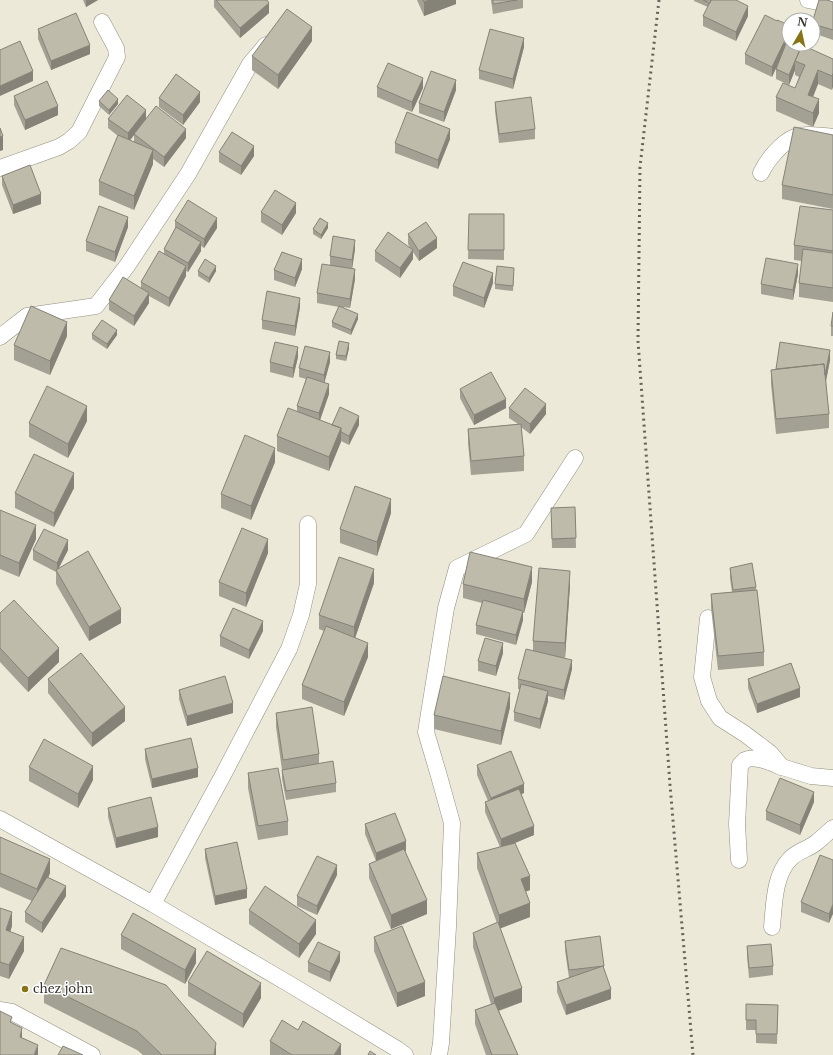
<svg xmlns="http://www.w3.org/2000/svg" width="833" height="1055" viewBox="0 0 833 1055" font-family="'Libre Baskerville',serif">
<style>
.lines{fill:none;stroke-linecap:round;stroke-linejoin:round}
.minor-casing{stroke:#918e7f;stroke-width:17}
.minor{stroke:#fff;stroke-width:16}
.rail{stroke:#65635a;stroke-width:3;stroke-dasharray:2 4;stroke-linecap:butt}
.wall{fill:#a3a193;fill-rule:evenodd}
.shaded-wall{fill:#858378}
.building{fill:#bebbab;stroke:#858378}
.poi-dot{fill:#867417;stroke:#fff;stroke-width:1.5}
.labels{text-anchor:middle;stroke-width:3;stroke-linejoin:round;paint-order:stroke}
.poi-label{font-size:12px;fill:#35332d;stroke:#fff;text-anchor:start}
</style>
<rect width="100%" height="100%" fill="#ece9d8"/>
<g class="lines">
<g class="minor-casing">
<path id="minor" d="M808,0L833,5
M0,168L59,147L69,141L79,132L117,57L116,48L102,22
M761,173C767,160 782,142 795,137C806,133 822,136 833,137
M0,337L27,316L96,306L127,266L188,174L250,64L266,45
M708,618L702,677L709,701L720,718L745,734L770,753L782,767L811,776L833,778
M0,819L153,904L291,985L397,1049L405,1055
M739,860L737,824L740,765C741,764 744,761 745,760C754,755 773,763 781,767
M153,904L222,777L289,649L301,615L308,584V524
M772,927C774,906 774,875 790,859C797,851 809,849 817,842C822,838 827,833 833,828
M0,1010L12,1012L92,1055
M439,1055L441,1043L448,927L452,823L439,776L426,732L446,608L457,568L526,534L575,458"/>
</g>
<use href="#minor" class="minor"/>
<path class="rail" d="M659,0L640,167L638,341L670,785L693,1055"/>
</g>
<path class="wall" d="M83,0H98L86,7Z
M214,0H267L269,13L240,38L214,7Z
M417,0H456V4L424,16Z
M491,0H523V8L493,14Z
M694,0H737L748,16L736,41L703,26V16L708,7L694,1Z
M833,2V40L813,33V20Z
M38,29L90,54L51,70L38,39Z
M312,41L278,89L252,70V56Z
M789,44L801,49L833,59L832,90L818,84L813,97L819,113L813,127L776,111V97L795,88L799,77L795,75V70L789,85L776,79V69L778,63L772,77L745,64V54Z
M524,47L513,89L479,79V70Z
M377,87L423,88L412,112L377,97Z
M456,90L444,122L419,113V103Z
M14,96L58,115L25,130L14,105Z
M159,98L200,102L183,125L159,107Z
M99,101L118,104L109,115L99,106Z
M495,102L535,129V139L499,143L495,111Z
M108,119H146L186,138L164,167L153,159V164L134,210L99,195V181L118,136L108,128ZM134,135V142L130,140Z
M833,135V209L782,199V185Z
M450,139L438,169L395,153V143Z
M219,152L254,156L241,175L219,162Z
M2,176L41,204L13,214L2,185Z
M833,210V302L799,297V283L802,261L794,260V245Z
M261,212L296,213L282,235L261,222Z
M469,214H504V260L468,259Z
M175,221L217,228L204,248L201,246V251L188,272L186,271V276L169,307L149,296V303L134,326L109,310V300L141,288V282L164,254V249L175,229Z
M128,227L115,262L86,251V241Z
M328,228L321,239L313,234V229Z
M408,234L437,248L419,261L413,252V259L400,278L375,261V251L410,248L408,244Z
M355,249L352,269L355,279L350,308L343,307L358,319L351,335L332,327V322L339,307L317,303V293L330,265V256Z
M302,269L295,287L274,280V270Z
M198,271H216L209,283L198,276Z
M514,272L513,291L495,289V284Z
M798,274L793,300L761,294V284Z
M493,283L484,308L453,296V286Z
M300,307L295,336L262,329V320Z
M833,312V336H831V326Z
M92,334L117,335L107,349L92,339Z
M67,336L50,375L14,360V345Z
M349,348L346,361L336,359V355Z
M298,357L293,378L270,372V362Z
M830,360L826,382L829,414V428L776,434L771,384V370Z
M330,362L324,383L329,394L320,420L332,425H359L349,445L341,441L329,471L277,451V436L297,411V406L306,379L299,377V368Z
M460,389L506,408L474,425L460,398Z
M509,408L546,414L530,434L521,427L524,456V471L471,475L468,443V429L518,424L509,418Z
M87,421L68,458L29,437V423Z
M275,462L251,520L221,508V494Z
M74,488L54,527L15,508V493Z
M575,507L576,548H552L551,518Z
M0,510L36,539L19,577L0,569Z
M391,513L377,556L340,543V529Z
M33,550H68L59,568L121,623L89,641L56,584V572L33,560Z
M268,553L246,607L219,596V582Z
M730,568L756,587L764,652V666L718,670L711,608V594L732,592L730,578Z
M532,582L524,613H523V620L516,645L476,634V625L482,603L463,598V584Z
M374,583L355,638L368,657L344,716L302,699V685L324,631L319,629V615Z
M570,585L565,658L561,657L572,669L564,700L548,696V701L540,729L514,721V712L520,689H518V679L533,651V641Z
M0,613L59,662L28,692L0,662Z
M263,631L249,659L220,646V636Z
M503,653L496,676L478,671V661Z
M48,679L125,721L92,747L48,693Z
M748,679L800,697L757,713L748,688Z
M179,690L233,713L187,726L179,699Z
M510,707L501,745L434,729V715Z
M276,713L319,754V764L336,783V792L286,800L282,779V770L276,727Z
M145,749L198,777L152,788L145,759Z
M477,765L524,793L521,794L534,835L514,843L530,890L525,892L530,917L500,928L522,1002L499,1011L518,1055H486L475,1024V1010L491,1004L473,947V933L497,923L477,868V853L500,847L485,812V802L488,801L477,775Z
M29,767L93,780L78,808L29,781Z
M248,773L288,821V835L258,840L248,788Z
M814,802L800,835L766,820V811Z
M108,808L158,837L116,848L108,817Z
M365,824L406,851H405L427,914L391,929L369,878V864L376,861L365,834Z
M0,837L50,873L48,878L66,896L42,933L25,922V912L32,901L0,887Z
M205,849L247,898L215,905L205,858Z
M833,860L829,923L801,912V902Z
M337,875L317,915L297,906V896Z
M0,908L12,926L10,932L24,951L9,979L0,976Z
M249,910L316,934L299,958L249,924Z
M121,935L196,963L185,984L121,949Z
M374,937L425,996L397,1007L374,951Z
M565,941L604,966V969L611,999L566,1015L557,992V982L569,978L565,950Z
M747,946L773,966V975L749,978L747,956Z
M340,961L330,982L308,972V962Z
M188,982L261,998L243,1028L188,996Z
M44,985L216,1055H143L137,1050L44,1003Z
M746,1004L778,1005L777,1044L756,1043V1030H746Z
M298,1030L341,1055H270V1041Z"/>
<path class="shaded-wall" d="M86,0H98L86,7Z
M429,0H456V4L424,16V2Z
M269,3V13L240,38V28Z
M748,6V16L736,41V32Z
M312,27V41L278,89V75Z
M789,32V41L772,77V67Z
M524,38V47L513,89V79Z
M90,45V54L51,70V61Z
M801,47V56L795,61V70L789,85V75Z
M818,70V84L808,109V95Z
M33,71V81L0,96V86Z
M833,73V87L832,90V76Z
M423,78V88L412,112V102Z
M456,80V90L444,122V112Z
M200,92V102L183,125V115Z
M118,99V104L109,115V110Z
M819,99V113L813,127V113Z
M58,106V115L25,130V120Z
M146,110V119L128,143V133Z
M186,129V138L164,167V157Z
M450,129V139L438,169V160Z
M3,136V150L0,151V137Z
M254,146V156L241,175V166Z
M153,150V164L134,210V196Z
M41,194V204L13,214V205Z
M296,203V213L282,235V225Z
M128,217V227L115,262V252Z
M217,218V228L204,248V239Z
M328,223V228L321,239V235Z
M437,238V248L419,261V251Z
M355,240V249L352,269V260Z
M201,242V251L188,272V263Z
M413,250V259L400,278V268Z
M302,259V269L295,287V278Z
M798,264V274L793,300V290Z
M186,266V276L169,307V298Z
M216,266V271L209,283V278Z
M355,269V279L350,308V299Z
M493,273V283L484,308V298Z
M149,293V303L134,326V316Z
M300,298V307L295,336V326Z
M358,314V319L351,335V330Z
M67,322V336L50,375V361Z
M117,330V335L107,349V344Z
M349,343V348L346,361V356Z
M298,347V357L293,378V368Z
M830,350V360L825,385V375Z
M330,352V362L324,384V375Z
M329,384V394L319,423V413Z
M506,399V408L474,425V415Z
M546,404V414L530,434V424Z
M87,406V421L68,458V444Z
M359,416V425L349,445V436Z
M341,428V442L329,471V457Z
M275,448V462L251,520V506Z
M74,473V488L54,527V513Z
M391,499V513L377,556V542Z
M36,525V539L19,577V563Z
M268,539V553L246,607V593Z
M68,540V550L57,571V563Z
M532,567V582L524,613V599Z
M374,569V583L354,641V627Z
M570,571V585L565,658V643Z
M121,609V623L89,641V627Z
M523,611V620L516,645V635Z
M263,621V631L249,659V650Z
M368,643V657L344,716V702Z
M503,643V653L496,676V666Z
M59,648V662L28,692V678Z
M572,660V669L564,700V690Z
M800,688V697L757,713V704Z
M548,691V701L540,729V719Z
M510,693V707L501,745V731Z
M233,703V713L187,726V716Z
M125,707V721L92,747V733Z
M93,766V780L78,808V794Z
M198,768V777L152,788V779Z
M524,784V793L491,807V798Z
M814,792V802L800,835V825Z
M534,826V835L501,849V839Z
M158,827V837L116,848V838Z
M406,841V851L376,862V853Z
M50,859V873L37,903V889Z
M337,865V875L317,915V906Z
M530,876V890L521,893V879Z
M66,886V896L42,933V923Z
M247,889V898L215,905V896Z
M427,900V914L391,929V915Z
M530,903V917L499,929V915Z
M833,904V914L829,923V914Z
M12,912V926L6,944V930Z
M316,920V934L299,958V944Z
M24,937V951L9,979V965Z
M196,949V963L185,984V970Z
M340,952V961L330,982V972Z
M425,982V996L397,1007V993Z
M261,983V998L243,1028V1014Z
M522,988V1002L494,1012V998Z
M611,989V999L566,1015V1005Z
M22,1028V1046L20,1037Z
M216,1043V1055H214Z
M341,1044V1055H334Z
M38,1045V1055H34Z"/>
<path class="building" d="M216,0H267L269,3L240,28Z
M423,0H429L424,2Z
M493,0H517L493,4Z
M703,0H711L710,3Z
M711,0H736L748,6L736,32L703,16Z
M819,0H827L833,2V30L813,24V20Z
M287,9L312,27L278,75L252,56Z
M76,13L90,45L51,61L38,29Z
M765,15L777,21V20L789,25V32L772,67L745,54Z
M490,29L524,38L513,79L479,70Z
M20,41L33,71L0,86V50Z
M787,41L789,42V44H795L801,47L789,75L776,69Z
M802,45L833,59V73L832,76L818,70L808,95L819,99L813,113L776,97L783,83L795,88L805,65L795,61Z
M388,63L423,78L412,102L377,87Z
M431,71L456,80L444,112L419,103Z
M176,74L200,92L183,115L159,98Z
M47,81L58,106L25,120L14,96Z
M108,90L118,99L109,110L99,101Z
M127,95L146,110L128,133L108,119Z
M531,97L535,129L499,134L495,102Z
M156,106L186,129L164,157L134,134Z
M407,112L450,129L438,160L395,143Z
M794,127L833,135V195L782,185Z
M0,128L3,136L0,137Z
M232,132L254,146L241,166L219,152Z
M118,135L153,150L134,196L99,181Z
M30,165L41,194L13,205L2,176Z
M275,190L296,203L282,225L261,212Z
M188,200L217,218L204,239L175,221Z
M99,206L128,217L115,252L86,241Z
M800,206L833,210V251L794,245Z
M469,214H504V250H468Z
M320,218L328,223L321,235L313,229Z
M426,222L437,238L419,251L408,234Z
M176,227L201,242L188,263L164,249Z
M388,232L413,250L400,268L375,251Z
M333,236L355,240L352,260L330,256Z
M803,249L833,253V288L799,283Z
M159,251L186,266L169,298L141,282Z
M282,252L302,259L295,278L274,270Z
M766,258L798,264L793,290L761,284Z
M205,259L216,266L209,278L198,271Z
M463,262L493,273L484,298L453,286Z
M322,264L355,269L350,299L317,293Z
M497,266L514,268L513,286L495,284Z
M123,277L149,293L134,316L109,300Z
M267,291L300,298L295,326L262,320Z
M31,306L67,322L50,361L14,345Z
M339,306L358,314L351,330L332,322Z
M833,312V326H831Z
M102,320L117,330L107,344L92,334Z
M339,341L349,343L346,356L336,355Z
M275,342L298,347L293,368L270,362Z
M780,342L830,350L825,375L824,364L776,369Z
M305,346L330,352L324,375L299,368Z
M824,364L829,414L776,419L771,370Z
M491,372L506,399L474,415L460,389Z
M307,377L329,384L319,413L297,406Z
M47,386L87,406L68,444L29,423Z
M525,388L546,404L530,424L509,408Z
M340,407L359,416L349,436L341,432V428L332,425Z
M288,408L341,428L329,457L277,436Z
M521,424L524,456L471,461L468,429Z
M245,435L275,448L251,506L221,494Z
M34,454L74,473L54,513L15,493Z
M355,486L391,499L377,542L340,529Z
M575,507L576,538L552,539L551,508Z
M0,510L36,525L19,563L0,555Z
M242,528L268,539L246,593L219,582Z
M44,529L68,540L57,563L33,550Z
M88,551L121,609L89,627L56,570Z
M470,552L532,567L524,599L463,584Z
M339,557L374,569L354,627L319,615Z
M752,563L756,587L733,590L730,568Z
M539,568L570,571L565,643L533,641Z
M757,590L764,652L718,656L711,594Z
M14,600L59,648L28,678L0,648V613Z
M483,600L523,611L516,635L476,625Z
M233,608L263,621L249,650L220,636Z
M326,626L368,643L344,702L302,685Z
M485,638L503,643L496,666L478,661Z
M526,649L572,660L564,690L518,679Z
M81,653L125,707L92,733L48,679Z
M791,663L800,688L757,704L748,679Z
M225,676L233,703L187,716L179,690Z
M443,676L510,693L501,731L434,715Z
M521,684L548,691L540,719L514,712Z
M312,707L319,754L283,760L276,713Z
M191,738L198,768L152,779L145,749Z
M44,739L93,766L78,794L29,767Z
M511,751L524,784L491,798L477,765Z
M333,761L336,783L286,791L282,770Z
M278,768L288,821L258,826L248,773Z
M780,778L814,792L800,825L766,811Z
M519,789L534,826L501,839L485,802Z
M151,797L158,827L116,838L108,808Z
M395,813L406,841L376,853L365,824Z
M0,837L50,859L37,889L0,873Z
M237,842L247,889L215,896L205,849Z
M515,843L530,876L521,879L530,903L499,915L477,853Z
M404,849L427,900L391,915L369,864Z
M820,855L833,860V904L829,914L801,902Z
M317,856L337,865L317,906L297,896Z
M47,877L66,886L42,923L25,912Z
M265,886L316,920L299,944L249,910Z
M0,908L12,912L6,930L24,937L9,965L0,962Z
M133,913L196,949L185,970L121,935Z
M498,922L522,988L494,998L473,933Z
M402,926L425,982L397,993L374,937Z
M600,936L604,966L569,970L565,941Z
M318,942L340,952L330,972L308,962Z
M771,944L773,966L749,968L747,946Z
M61,948L166,985L216,1043L214,1055H162L137,1031L44,985Z
M207,951L261,983L243,1014L188,982Z
M603,966L611,989L566,1005L557,982Z
M495,1003L518,1055H492L475,1010Z
M746,1004L778,1005L777,1034H756V1020H746Z
M0,1011L12,1017L10,1022L22,1028L20,1037L38,1045L34,1055H0Z
M282,1020L298,1030L303,1021L341,1044L334,1055H292L270,1041Z
M63,1046L83,1055H58Z
M370,1051L376,1055H368Z"/>
<circle class="poi-dot" cx="25" cy="989" r="4"/>
<g class="labels">
<g class="poi-label">
<text x="33" y="993">chez john</text>
</g>
</g>
<g transform="translate(801 32) rotate(9)"><circle r="19" fill="#ffffff" stroke="#aeadab"/>
<path d="M0-3L7 15L0 10L-7 15Z" fill="#867417"/>
<text y="-6" font-size="11" font-weight="bold" text-anchor="middle" fill="#35332d">N</text>
</g>
</svg>
